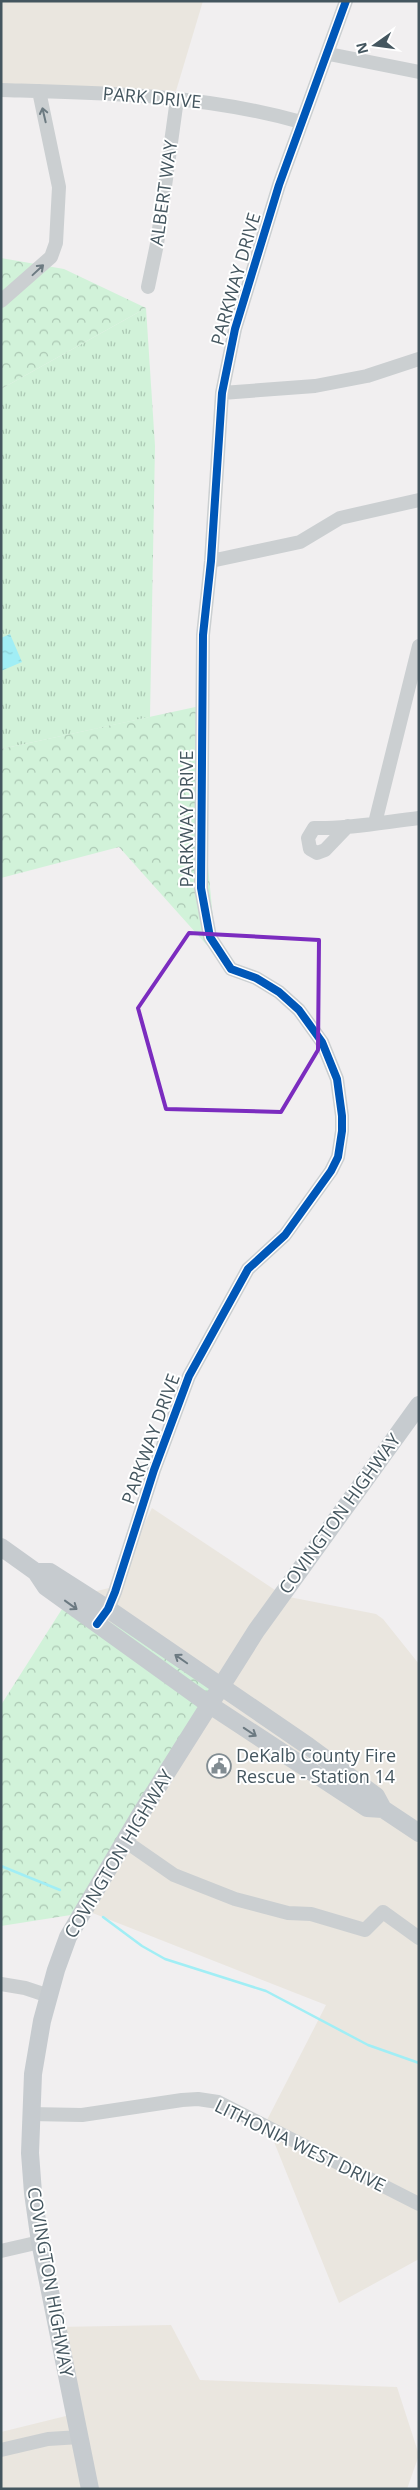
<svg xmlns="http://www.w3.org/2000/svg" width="420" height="2490" viewBox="0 0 420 2490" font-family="'Open Sans',sans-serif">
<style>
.commercial{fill:#eae6df}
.grass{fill:url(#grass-tufts)}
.forest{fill:url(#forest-crowns)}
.water{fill:url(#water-ripples)}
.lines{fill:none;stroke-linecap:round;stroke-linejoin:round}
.stream{stroke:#a1eef5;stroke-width:2.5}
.minor{stroke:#cbcfd1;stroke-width:14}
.major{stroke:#c6cbcf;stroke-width:18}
.cycleway-casing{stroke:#fff;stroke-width:11}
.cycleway{stroke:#0057b8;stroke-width:8}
.oneway{stroke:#6c7a81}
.oneway2{stroke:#6b7981}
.marked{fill:none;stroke:#7b2cbf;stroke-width:4;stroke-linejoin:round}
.labels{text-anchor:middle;stroke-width:4;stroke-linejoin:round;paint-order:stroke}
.street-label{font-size:18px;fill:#44565f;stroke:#fff}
.poi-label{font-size:18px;fill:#44565f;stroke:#fff;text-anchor:start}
</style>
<defs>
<pattern id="grass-tufts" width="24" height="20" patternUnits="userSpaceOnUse" patternTransform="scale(1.25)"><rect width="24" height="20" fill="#d1f2d9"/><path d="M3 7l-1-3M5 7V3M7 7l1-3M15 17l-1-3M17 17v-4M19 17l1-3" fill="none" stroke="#abc7b3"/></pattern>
<pattern id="forest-crowns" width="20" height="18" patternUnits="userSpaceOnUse" patternTransform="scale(1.25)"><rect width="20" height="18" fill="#d1f2d9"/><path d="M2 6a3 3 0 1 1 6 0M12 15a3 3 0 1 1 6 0" fill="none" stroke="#abc7b3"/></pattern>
<pattern id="water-ripples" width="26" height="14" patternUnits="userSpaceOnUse" patternTransform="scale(1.25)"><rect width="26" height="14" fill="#a1eef5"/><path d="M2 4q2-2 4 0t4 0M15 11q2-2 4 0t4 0" fill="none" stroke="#8cced4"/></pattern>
</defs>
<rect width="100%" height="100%" fill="#f1eff0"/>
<path class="commercial" d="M1,1H203L176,91L1,84Z
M152,1508L284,1596L376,1614L383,1619L419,1664V2259L339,2303L266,2122L326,2005L90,1912L69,1598L113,1587Z
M171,2325L200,2380L397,2387L419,2455L407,2489H1V2432L70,2415L55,2327Z"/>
<path class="grass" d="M146,308L155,446L150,717L1,749V389Z"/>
<path class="forest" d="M1,258L64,269L146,308L1,389Z
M200,706L197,749L213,919V952L119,847L1,878V749Z
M69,1598L221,1687L90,1912L1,1926V1705Z"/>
<path class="water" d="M10,634L22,662L1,671V638Z"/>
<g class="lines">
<path class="stream" d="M1,1866L60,1890
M103,1917L142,1946L165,1959L266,1991L368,2045L419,2063"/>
<path class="minor" d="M329,54L419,72
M1,90C104,93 202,94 301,122
M148,287L157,244L177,99
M1,301L51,257L56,243L59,187L39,91
M222,393L315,386L367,376L419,359
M211,561L300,542L340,518L419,500
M375,823L419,646
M348,826L325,850L317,853L310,849L308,838L314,828C349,829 384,822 419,818
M102,1617L108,1609L115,1592L154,1470L189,1376L248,1269L285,1235L331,1171L338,1157L342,1131V1116L337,1079L322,1042L299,1010L279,992L256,978L231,969L210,937L201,888L203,635L211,561L222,393L235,329L279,185L346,1
M125,1841L174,1875L235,1899L288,1913L311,1914L365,1930L383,1912L419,1938
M1,1984L25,1988L49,1996
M30,2114L82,2115L182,2100L198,2099L218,2102L419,2204
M1,2251L40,2242
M1,2450L48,2439L80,2437"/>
<path class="major" d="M1,1547L36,1572L46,1587L210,1705L367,1808L383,1809L419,1833
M36,1572H50L108,1609L308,1746L376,1796L383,1809
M90,2489L40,2242L33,2193L30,2153L33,2074L42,2021L56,1970L68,1937L140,1815L256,1631L419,1405"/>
<g class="cycleway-casing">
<path id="cycleway" d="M97,1624L108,1609L115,1592L154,1470L189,1376L248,1269L285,1235L331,1171L338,1157L342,1131V1116L337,1079L322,1042L299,1010L279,992L256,978L231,969L210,937L201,888L203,635L211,561L222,393L235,329L279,185L346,1"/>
</g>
<use href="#cycleway" class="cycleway"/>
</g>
<defs><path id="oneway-shaft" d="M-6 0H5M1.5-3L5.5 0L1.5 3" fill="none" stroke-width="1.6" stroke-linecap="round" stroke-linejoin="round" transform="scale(1.25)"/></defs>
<g class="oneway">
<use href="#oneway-shaft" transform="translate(44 115) rotate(-103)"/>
<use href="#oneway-shaft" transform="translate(38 270) rotate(-43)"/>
</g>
<g class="oneway2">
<use href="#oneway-shaft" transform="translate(71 1605) rotate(36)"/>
<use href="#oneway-shaft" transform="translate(181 1659) rotate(-145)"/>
<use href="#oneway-shaft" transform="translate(250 1732) rotate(34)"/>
</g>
<path class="marked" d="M189,933L319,940L318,1050L281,1112L166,1109L138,1008Z"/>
<defs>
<g id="civic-ring" transform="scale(1.25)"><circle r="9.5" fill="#fff" stroke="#818c92" stroke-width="1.5"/><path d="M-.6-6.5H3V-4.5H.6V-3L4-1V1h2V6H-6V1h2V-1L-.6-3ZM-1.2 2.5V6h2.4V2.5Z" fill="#818c92"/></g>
</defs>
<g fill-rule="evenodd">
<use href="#civic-ring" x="219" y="1766"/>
</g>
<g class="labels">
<g class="street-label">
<text transform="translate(152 98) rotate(5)" y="6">PARK DRIVE</text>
<text transform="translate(164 193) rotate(-82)" y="6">ALBERT WAY</text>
<text transform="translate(236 279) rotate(-74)" y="6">PARKWAY DRIVE</text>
<text transform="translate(187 819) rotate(-90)" y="6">PARKWAY DRIVE</text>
<text transform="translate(151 1439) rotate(-70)" y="6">PARKWAY DRIVE</text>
<text transform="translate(340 1514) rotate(-54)" y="6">COVINGTON HIGHWAY</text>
<text transform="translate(119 1854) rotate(-59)" y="6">COVINGTON HIGHWAY</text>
<text transform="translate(300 2146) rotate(26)" y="6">LITHONIA WEST DRIVE</text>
<text transform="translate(50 2282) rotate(80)" y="6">COVINGTON HIGHWAY</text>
</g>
<g class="poi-label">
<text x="236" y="1762">DeKalb County Fire<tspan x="236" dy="21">Rescue - Station 14</tspan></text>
</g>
</g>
<rect width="420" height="2490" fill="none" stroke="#44565f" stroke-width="5"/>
<g transform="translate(375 45) rotate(256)" stroke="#ffffff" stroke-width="4" paint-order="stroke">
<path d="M0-4L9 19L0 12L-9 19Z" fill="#44565f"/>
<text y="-8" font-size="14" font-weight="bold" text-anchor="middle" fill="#44565f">N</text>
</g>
</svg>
